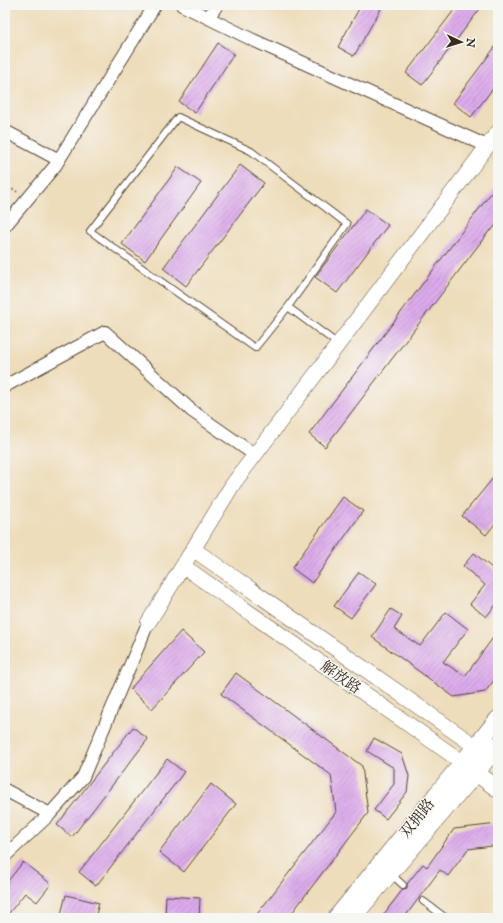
<svg xmlns="http://www.w3.org/2000/svg" width="503" height="923" viewBox="0 0 503 923" font-family="'IM FELL English','Noto Serif SC',serif">
<style>
.building{fill:url(#building-hatch)}
.lines{fill:none;stroke-linecap:round;stroke-linejoin:round}
.service-casing{stroke:#564536;stroke-width:8}
.minor-casing{stroke:#564536;stroke-width:14}
.tertiary-casing{stroke:#564536;stroke-width:16}
.secondary-casing{stroke:#564536;stroke-width:18}
.path{stroke:#564536;stroke-width:2;stroke-dasharray:1 3;stroke-linecap:butt}
.service{stroke:#fff;stroke-width:6}
.minor{stroke:#fff;stroke-width:12}
.tertiary{stroke:#fff;stroke-width:15}
.secondary{stroke:#fff;stroke-width:17}
.labels{text-anchor:middle;stroke-width:3;stroke-linejoin:round;paint-order:stroke}
.street-label{font-size:15px;fill:#3b2a1e;stroke:#f6f6f2}
</style>
<defs>
<pattern id="building-hatch" width="6" height="6" patternUnits="userSpaceOnUse"><rect width="6" height="6" fill="#dcabeb"/><path d="M-1 1l2-2M0 6l6-6M5 7l2-2" fill="none" stroke="#b48bbe"/></pattern>
</defs>
<rect width="100%" height="100%" fill="#f6f6f2"/>
<filter id="ink" filterUnits="userSpaceOnUse"><feTurbulence type="fractalNoise" baseFrequency=".025" numOctaves="2"/><feDisplacementMap in="SourceGraphic" scale="8" xChannelSelector="R" yChannelSelector="G"/><feConvolveMatrix kernelMatrix="1 2 1 2 8 2 1 2 1" color-interpolation-filters="sRGB"/></filter>
<filter id="wash" filterUnits="userSpaceOnUse"><feTurbulence type="fractalNoise" baseFrequency=".012" numOctaves="4" result="noise"/><feDisplacementMap in="SourceGraphic" scale="16" xChannelSelector="R" yChannelSelector="G"/><feGaussianBlur stdDeviation="0.9" result="paint"/><feColorMatrix in="noise" values="0 0 0 0 0 0 0 0 0 0 0 0 0 0 0 0 0 1.4 0 .05"/><feComposite in="paint" operator="in"/></filter>
<g filter="url(#wash)">
<rect width="100%" height="100%" fill="#edb"/>
<g id="blocks">
<path class="building" d="M361,5H383L354,56L338,47Z
M458,5H483L422,85L406,73Z
M218,43L234,54L195,113L179,102Z
M498,43V82L471,117L453,103Z
M240,165L264,183L186,286L163,268Z
M178,167L201,183L145,261L122,244Z
M498,184V222L491,231L490,230L325,447L309,434Z
M366,209L388,225L337,293L315,277Z
M498,472V520L486,535L462,516Z
M343,497L363,511L312,583L292,568Z
M474,553L498,573V602L486,617L470,604L485,585L463,566Z
M359,572L376,584L351,618L334,606Z
M391,609L402,616L394,629L420,646L446,612L468,629L443,662L465,676L498,631V675L485,692L454,697L372,637Z
M181,631L204,652L152,709L130,689Z
M236,673L362,766L368,813L288,918H254L336,812L331,775L221,694Z
M133,727L148,739L72,837L57,825Z
M374,738L402,754L409,776L407,792L386,819L374,810L394,784V768L367,751Z
M167,759L184,772L96,886L79,872Z
M211,784L236,804L184,872L159,852Z
M498,824V851L492,846L468,849L448,876L440,870L404,918H381L403,889L407,888V884L423,864L427,867L454,829Z
M23,862L51,884L37,902L25,893L5,918V885Z
M66,895L99,903L95,918H60Z
M166,896L200,898L199,918H165Z"/>
</g>
</g>
<g filter="url(#ink)">
<use href="#blocks" fill-opacity="0" stroke="#564536" stroke-width="1"/>
<g class="lines">
<g class="service-casing">
<path id="service" d="M288,307L347,224L251,151L178,117L90,231L255,348L288,307L338,344
M391,874L403,885
M423,901L446,918"/>
</g>
<g class="minor-casing">
<path id="minor" d="M182,5L253,40L487,146
M208,18L217,5
M5,131L59,160
M5,226L55,166L155,5
M5,386L105,332L192,411L255,455
M5,790L50,814
M5,856L50,814L83,777L148,623"/>
</g>
<g class="tertiary-casing">
<path id="tertiary" d="M193,549L475,746
M183,566L462,762
M148,623L233,484L498,132"/>
</g>
<g class="secondary-casing">
<path id="secondary" d="M467,766L498,789
M336,918L498,719
M352,918L476,773L498,745"/>
</g>
<path class="path" d="M5,187H7L18,192"/>
<use href="#service" class="service"/>
<use href="#minor" class="minor"/>
<use href="#tertiary" class="tertiary"/>
<use href="#secondary" class="secondary"/>
</g>
</g>
<g class="labels">
<g class="street-label">
<text transform="translate(341 677) rotate(35)" y="5">解放路</text>
<text transform="translate(417 818) rotate(-51)" y="5">双拥路</text>
</g>
</g>
<rect width="503" height="923" fill="none" stroke="#f6f6f2" stroke-width="20"/>
<g transform="translate(461 42) rotate(94)" stroke="#f6f6f2" stroke-width="3" paint-order="stroke">
<path d="M0-3L7 15L0 10L-7 15Z" fill="#3b2a1e"/>
<text y="-6" font-size="11" font-weight="bold" text-anchor="middle" fill="#3b2a1e">N</text>
</g>
</svg>
